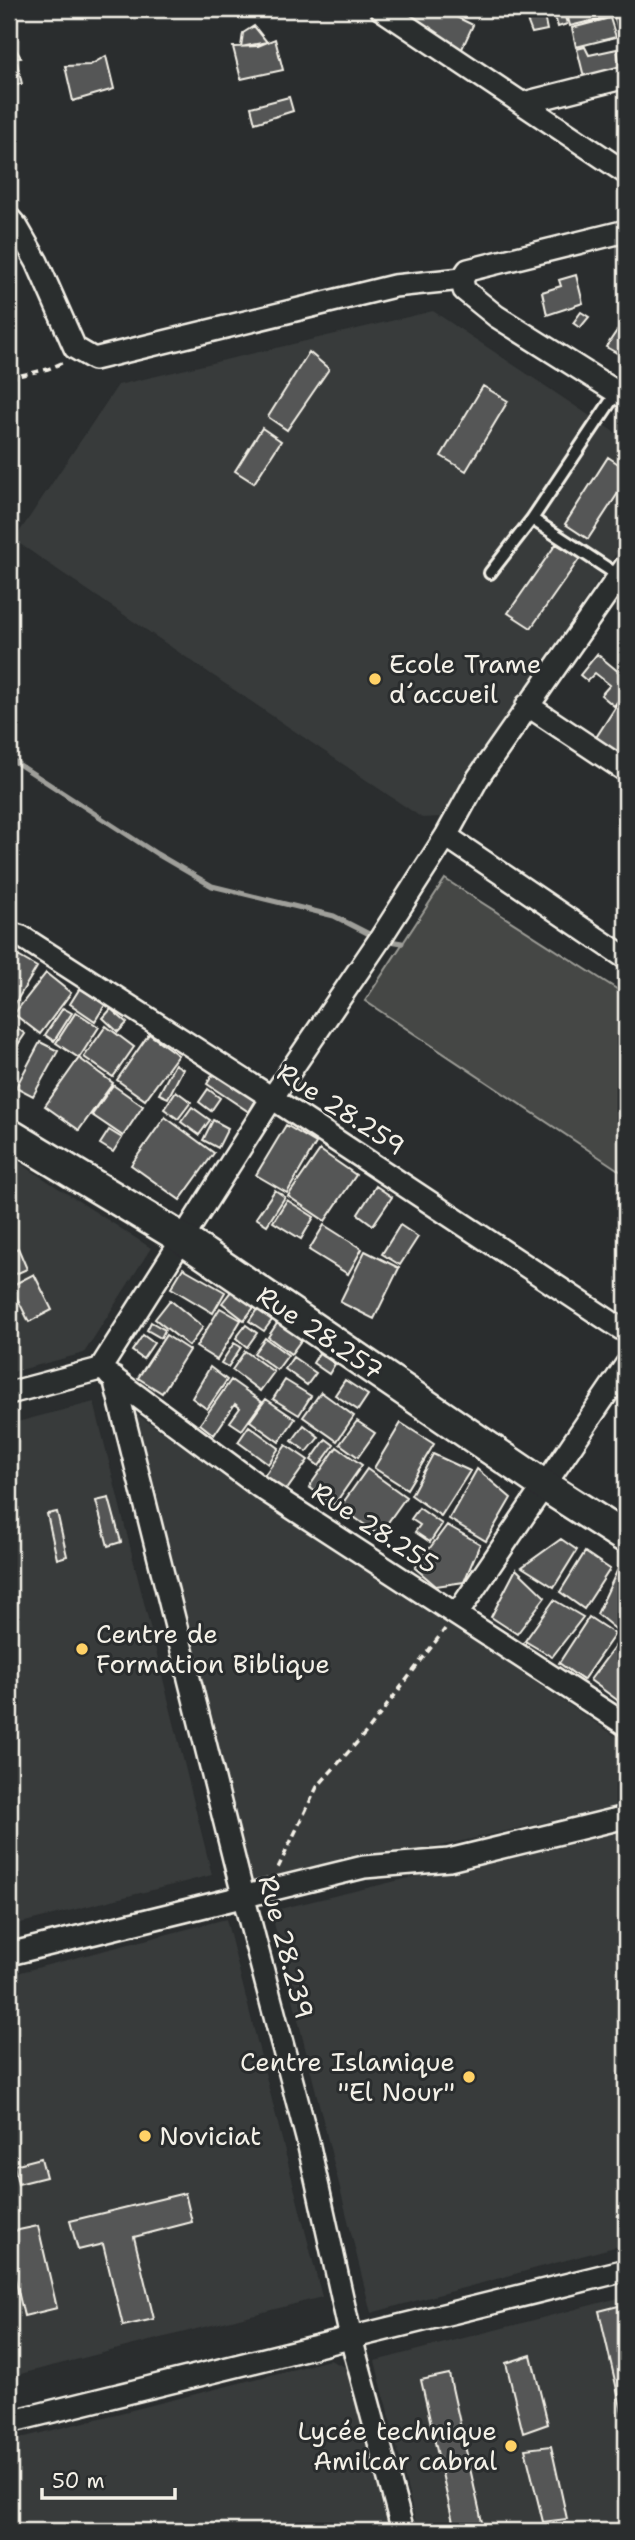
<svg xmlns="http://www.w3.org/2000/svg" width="635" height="2540" viewBox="0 0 635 2540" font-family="'Shantell Sans',sans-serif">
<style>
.built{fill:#373a3a}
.green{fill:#444645;stroke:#9c9c96;stroke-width:2}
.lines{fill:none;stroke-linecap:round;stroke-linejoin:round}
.stream{stroke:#9f9f9a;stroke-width:5}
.building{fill:#555756;stroke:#f4f1e8;stroke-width:2}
.lane-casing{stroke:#f4f1e8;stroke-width:16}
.street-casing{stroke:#f4f1e8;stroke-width:26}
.secondary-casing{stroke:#f4f1e8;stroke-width:35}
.path{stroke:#f4f1e8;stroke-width:3.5;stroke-dasharray:7 5;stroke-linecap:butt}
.lane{stroke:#2a2d2e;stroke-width:10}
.street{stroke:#2a2d2e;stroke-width:21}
.secondary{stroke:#2a2d2e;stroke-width:30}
.poi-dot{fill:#ffd166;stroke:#2a2d2e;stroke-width:2.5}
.labels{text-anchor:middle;stroke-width:6;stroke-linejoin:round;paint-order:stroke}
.poi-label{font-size:26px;fill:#f4f1e8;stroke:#2a2d2e;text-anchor:start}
.street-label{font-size:26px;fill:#f4f1e8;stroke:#2a2d2e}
</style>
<rect width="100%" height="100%" fill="#2a2d2e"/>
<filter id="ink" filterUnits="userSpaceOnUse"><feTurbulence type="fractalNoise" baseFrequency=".0143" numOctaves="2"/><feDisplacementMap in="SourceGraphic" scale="14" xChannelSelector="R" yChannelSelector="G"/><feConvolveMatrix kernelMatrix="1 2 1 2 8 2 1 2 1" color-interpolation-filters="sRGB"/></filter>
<g filter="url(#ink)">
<path class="built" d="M433,311L626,440V539L441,817L422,818L14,540L118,385Z
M9,1156L151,1248L84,1353L9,1373Z
M94,1402L212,1875L9,1926V1424Z
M133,1412L626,1743V1804L254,1888Z
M626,1826V2244L371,2313L271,1911Z
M226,1919L322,2297L9,2377V1975Z
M626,2296V2531H418L375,2361Z
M330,2360L350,2369L390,2531H9V2441Z"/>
<path class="green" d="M445,879L626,995V1175L365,1001Z"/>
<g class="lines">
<path class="stream" d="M9,758L157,854L212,886L334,916L375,937
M384,940L402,943"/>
</g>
<path class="building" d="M418,9H440L473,25L460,53L408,19L409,11Z
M553,9H563L567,24L558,27Z
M566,9H610L611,16L570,26Z
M543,11L547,30L532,33L525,15Z
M626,16V65L615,18Z
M610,18L616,37L576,47L572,28Z
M254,26L267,42L241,47L243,33Z
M275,39L283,70L241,79L233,47L258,46Z
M9,41H11L21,58L9,59Z
M585,47L589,55L617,49L621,71L585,81L577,49Z
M106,56L114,89L73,101L65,66L90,65Z
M17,63L22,84H9V64Z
M289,97L293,111L255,123L251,107Z
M576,275L583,303L547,315L542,292L561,286L559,280Z
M581,312L589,317L580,328L573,323Z
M626,317V354L624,357L606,347Z
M309,352L329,369L287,430L268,417Z
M483,386L508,401L466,471L441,456Z
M262,428L281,441L254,483L235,471Z
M608,457L626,469V481L588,539L565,524Z
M556,544L580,558L531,628L508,613Z
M597,654L626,678V690L614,706L601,695L610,685L595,673L587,681L580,675Z
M626,691V760L595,739Z
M18,956L37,967L11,1010L9,1008V971Z
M46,973L71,993L40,1034L14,1014Z
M80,988L105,1005L95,1021L70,1004Z
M63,1008L72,1013L54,1041L45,1035Z
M111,1009L127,1023L118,1032L103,1018Z
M76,1012L99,1027L79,1058L56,1043Z
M9,1022L25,1034L9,1058Z
M106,1026L134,1047L113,1077L84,1057Z
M149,1034L178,1055L145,1100L117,1080Z
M40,1042L58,1051L33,1096L16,1087Z
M79,1058L113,1083L79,1130L45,1106Z
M175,1064L183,1069L168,1098L159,1094Z
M215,1071L257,1098L249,1112L207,1084Z
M113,1085L143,1106L123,1136L92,1115Z
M208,1089L220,1098L211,1111L199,1102Z
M176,1091L191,1102L178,1119L164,1109Z
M192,1107L210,1120L199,1135L181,1122Z
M165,1117L214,1153L180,1200L131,1165Z
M213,1120L228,1128L218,1148L203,1140Z
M286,1125L316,1143L287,1193L256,1175Z
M109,1130L122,1138L113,1152L100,1144Z
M320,1150L356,1175L325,1221L288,1196Z
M376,1186L392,1197L373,1225L358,1214Z
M275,1190L285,1197L267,1225L256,1218Z
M287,1200L314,1217L301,1239L273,1222Z
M324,1225L362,1249L348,1274L309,1250Z
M400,1225L418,1237L400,1265L382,1254Z
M18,1248L27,1269L9,1277V1252Z
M365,1251L399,1268L374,1319L340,1302Z
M183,1268L225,1292L213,1313L171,1288Z
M34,1274L52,1310L29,1322L11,1286Z
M233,1289L255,1306L244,1320L222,1303Z
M170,1300L203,1327L189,1346L155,1319Z
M260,1305L275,1316L264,1331L249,1321Z
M220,1308L241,1320L217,1360L196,1347Z
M151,1322L165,1330L161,1338L147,1330Z
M278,1322L302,1339L291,1354L268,1337Z
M246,1325L257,1333L247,1347L236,1338Z
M143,1335L154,1343L143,1359L132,1351Z
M166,1335L189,1350L162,1393L138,1378Z
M265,1338L288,1355L277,1370L254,1353Z
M234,1343L241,1347L228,1367L221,1363Z
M245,1351L274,1372L260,1391L232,1370Z
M319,1353L335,1364L329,1374L313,1363Z
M293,1357L316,1373L307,1385L285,1369Z
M210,1367L227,1380L207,1409L192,1398Z
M231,1380L262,1402L242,1430L230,1422L240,1408L235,1404L214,1435L200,1424Z
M285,1380L311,1396L299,1415L273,1399Z
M345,1380L368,1395L358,1410L335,1395Z
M321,1392L354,1416L337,1441L303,1417Z
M266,1399L295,1419L279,1442L250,1421Z
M357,1421L375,1433L358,1457L340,1444Z
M401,1423L434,1444L407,1489L374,1468Z
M304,1425L319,1437L307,1452L292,1441Z
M249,1426L279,1448L268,1464L238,1442Z
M326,1439L334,1445L319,1466L311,1460Z
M286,1445L308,1460L286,1491L264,1476Z
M337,1447L362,1465L334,1505L309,1487Z
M433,1454L470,1471L441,1516L411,1495Z
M367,1469L406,1497L379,1535L340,1507Z
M477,1469L511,1498L486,1541L449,1519Z
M109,1498L121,1542L108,1546L96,1501Z
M419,1508L442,1524L430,1542L415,1532L420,1525L411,1519Z
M57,1512L67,1556L57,1559L47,1514Z
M447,1525L480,1544L464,1582L436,1586L415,1568Z
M561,1539L577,1550L554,1587L522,1567Z
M585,1552L610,1569L584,1609L560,1592Z
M619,1567L626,1576V1618L619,1632L597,1614Z
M516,1569L545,1597L517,1634L491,1617Z
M554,1600L583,1617L552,1657L525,1641Z
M589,1617L615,1634L583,1680L559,1663Z
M619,1641L626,1647V1692L620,1702L590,1680Z
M41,2158L46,2177L18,2184L14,2165Z
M185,2193L192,2222L134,2237L154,2319L123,2326L103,2244L78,2250L70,2221Z
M38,2226L57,2308L24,2316L12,2266L9,2267V2232Z
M626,2304V2429L599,2311Z
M531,2355L548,2424L523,2433L506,2363Z
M449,2374L484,2531H455L421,2380Z
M551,2446L567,2519L543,2522L525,2449Z"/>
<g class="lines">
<g class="lane-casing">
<path id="lane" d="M532,519L619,576
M490,573L532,519L617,392"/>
</g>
<g class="street-casing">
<path id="street" d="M381,9L626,173
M524,103L626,77
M9,218L17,227L37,262L75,348L94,359L394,286L462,279
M626,231L468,270L462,279L464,290L496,316L626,398
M527,705L626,771
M446,836L626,958
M9,933L22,937L272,1098L626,1332
M109,1375L260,1487L626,1725
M114,1378L243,1895L308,2142L351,2338L403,2531
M9,1393L100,1369L272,1098L380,939L446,836L478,778L626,566
M457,1614L626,1365
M9,1954L364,1867L449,1860L626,1817
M9,2422L626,2270"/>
</g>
<g class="secondary-casing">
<path id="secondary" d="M9,1134L181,1238L545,1486L626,1538"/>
</g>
<path class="path" d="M9,378L48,369L64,362
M278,1868L317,1787L369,1729L445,1629"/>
<use href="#lane" class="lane"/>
<use href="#street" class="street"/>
<use href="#secondary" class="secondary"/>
</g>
</g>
<g class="poi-dot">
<circle cx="375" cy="679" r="7"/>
<circle cx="82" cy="1649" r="7"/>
<circle cx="469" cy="2077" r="7"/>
<circle cx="145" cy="2136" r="7"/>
<circle cx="511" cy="2446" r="7"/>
</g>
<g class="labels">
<g class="poi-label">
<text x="389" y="673">Ecole Trame<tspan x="389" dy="30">d´accueil</tspan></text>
<text x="96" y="1643">Centre de<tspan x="96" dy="30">Formation Biblique</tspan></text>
<text x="455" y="2071" text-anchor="end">Centre Islamique<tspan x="455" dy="30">"El Nour"</tspan></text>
<text x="159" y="2145">Noviciat</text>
<text x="497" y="2440" text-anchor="end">Lycée technique<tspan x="497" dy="30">Amilcar cabral</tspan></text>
</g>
<g class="street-label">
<text transform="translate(341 1109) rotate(33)" y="9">Rue 28.259</text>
<text transform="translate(320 1333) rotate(34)" y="9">Rue 28.257</text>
<text transform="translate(375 1528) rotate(33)" y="9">Rue 28.255</text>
<text transform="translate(286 1947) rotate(75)" y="9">Rue 28.239</text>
</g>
</g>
<rect width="635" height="2540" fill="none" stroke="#2a2d2e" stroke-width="35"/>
<rect x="18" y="18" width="600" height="2505" fill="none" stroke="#f4f1e8" stroke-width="2.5" filter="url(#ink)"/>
<path d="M42 2488v10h133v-10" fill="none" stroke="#f4f1e8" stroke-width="3.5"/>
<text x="52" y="2488" font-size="21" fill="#f4f1e8" stroke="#2a2d2e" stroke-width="5" paint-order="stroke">50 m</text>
</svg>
